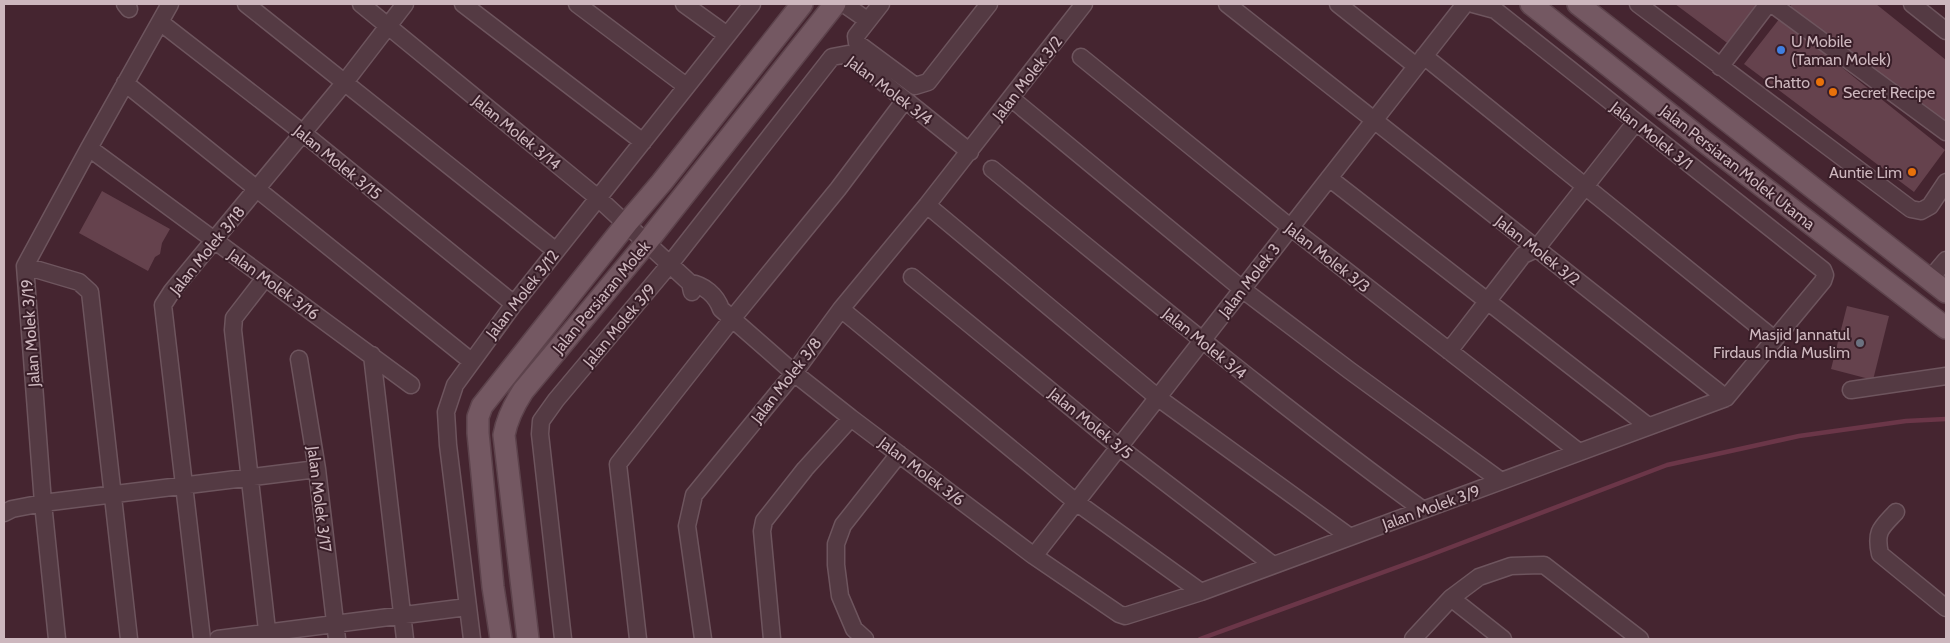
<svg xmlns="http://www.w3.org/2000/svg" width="1950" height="643" viewBox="0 0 1950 643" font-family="Cabin,sans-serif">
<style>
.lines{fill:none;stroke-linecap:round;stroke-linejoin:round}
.stream{stroke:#6b3648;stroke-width:4.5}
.building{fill:#65424d}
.minor-casing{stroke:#6e555e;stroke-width:19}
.major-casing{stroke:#5d434c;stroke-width:24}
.minor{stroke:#543a43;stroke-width:16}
.major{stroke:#745862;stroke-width:21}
.shop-dot{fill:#3f7fe0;stroke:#391e28;stroke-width:2}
.food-dot{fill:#e8710a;stroke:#391e28;stroke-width:2}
.worship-dot{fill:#6b7280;stroke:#391e28;stroke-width:2}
.labels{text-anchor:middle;stroke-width:4;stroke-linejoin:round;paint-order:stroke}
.poi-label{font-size:16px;fill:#cdb7be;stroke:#391e28;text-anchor:end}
.street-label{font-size:16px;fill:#cdb7be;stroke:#391e28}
</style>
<rect width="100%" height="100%" fill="#452530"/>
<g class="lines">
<path class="stream" d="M1200,639L1425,557L1667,465L1799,436L1906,421L1946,419"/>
</g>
<path class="building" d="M1675,4H1762L1734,48Z
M1792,4H1876L1946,60V127L1789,8Z
M1780,18L1945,150L1914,192L1744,64Z
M102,191L170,229L162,243L160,254L155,257L148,271L79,233Z
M1847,306L1889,316L1873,380L1831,369Z"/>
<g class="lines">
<g class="minor-casing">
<path id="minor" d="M125,4L129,9
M246,4L556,251
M361,4L598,198L690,283L692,292
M463,4L643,142
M577,4L686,86
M684,4L727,35
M844,4L867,20
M881,4L856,36L857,43L915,86L928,82L989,4
M1227,4L1726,398L1823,281L1825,275L1823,270L1495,10L1473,4
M1338,4L1416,66
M1638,4L1911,209L1921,211L1930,206L1946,182
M1772,4L1946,132
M1912,4L1946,31
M160,22L303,133L514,304
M1424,56L1774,339
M1081,57L1290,227L1579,452
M1720,67L1768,4
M125,83L471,361
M1012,99L1242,289L1349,370L1501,481
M89,148L411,385
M992,169C1134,285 1275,402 1423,510
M1329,178L1648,426
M927,205L1157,397L1350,537
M25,266L79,282L90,292L129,639
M912,277L1119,447L1273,565
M265,278L234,318L233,330L268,639
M1930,279L1946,260
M690,283C704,285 716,295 721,309L794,373L851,418L1034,556L1119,614L1125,616L1201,592L1726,398
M841,309L1076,502L1201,592
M1449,351L1523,255L1536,249L1635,123
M372,355L405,639
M299,359L317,469L337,639
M1851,390L1946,376
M1896,512C1881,528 1875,531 1880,554L1946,608
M4,513L12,509L43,503L317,469
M1034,556L1465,4
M1451,598L1503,639
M57,639L43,503L25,266L89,148L170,4
M202,639L163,305L172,291L345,82L405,4
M218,639L467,607
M472,639L448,445L446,412L455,385L514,304L752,4
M563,639L540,434L541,421L556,400L670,264L832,57L848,54L970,152
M638,639L618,464L732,319L838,189L905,100
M703,639L687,526L694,495L794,373L841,309L927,205L1084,4
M772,639L762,531L764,521L805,469L851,418
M865,639L854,629L840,596L836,565V544L843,525L899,454
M1413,639L1451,598L1479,577L1511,566L1544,565L1640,639"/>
</g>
<g class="major-casing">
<path id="major" d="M1531,4L1701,139L1946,328
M1578,4L1946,292
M501,639L493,587L478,433V417L482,406L627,223L662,182L802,4
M528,639L504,435C507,418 514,405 523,391L647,242L835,4"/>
</g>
<use href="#minor" class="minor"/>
<use href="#major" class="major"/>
</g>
<circle class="shop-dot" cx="1781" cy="50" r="5"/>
<g class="food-dot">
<circle cx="1820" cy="82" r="5"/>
<circle cx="1833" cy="92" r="5"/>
<circle cx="1912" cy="172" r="5"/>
</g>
<circle class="worship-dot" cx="1860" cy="343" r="5"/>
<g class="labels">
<g class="poi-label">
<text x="1791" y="47" text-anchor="start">U Mobile<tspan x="1791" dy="18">(Taman Molek)</tspan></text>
<text x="1810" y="88">Chatto</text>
<text x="1843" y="98" text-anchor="start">Secret Recipe</text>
<text x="1902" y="178">Auntie Lim</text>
<text x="1850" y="340">Masjid Jannatul<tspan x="1850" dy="18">Firdaus India Muslim</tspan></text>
</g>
<g class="street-label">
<text transform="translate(1027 78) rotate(-52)" y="6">Jalan Molek 3/2</text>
<text transform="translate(890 90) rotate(37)" y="6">Jalan Molek 3/4</text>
<text transform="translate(517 132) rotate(39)" y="6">Jalan Molek 3/14</text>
<text transform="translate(1652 135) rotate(38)" y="6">Jalan Molek 3/1</text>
<text transform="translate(338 162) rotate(39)" y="6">Jalan Molek 3/15</text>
<text transform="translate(1738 167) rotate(38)" y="6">Jalan Persiaran Molek Utama</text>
<text transform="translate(207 250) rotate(-51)" y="6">Jalan Molek 3/18</text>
<text transform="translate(1538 250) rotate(38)" y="6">Jalan Molek 3/2</text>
<text transform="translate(1328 257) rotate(38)" y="6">Jalan Molek 3/3</text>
<text transform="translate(1249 280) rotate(-52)" y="6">Jalan Molek 3</text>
<text transform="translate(274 284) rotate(36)" y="6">Jalan Molek 3/16</text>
<text transform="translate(522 294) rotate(-52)" y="6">Jalan Molek 3/12</text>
<text transform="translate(601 297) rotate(-50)" y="6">Jalan Persiaran Molek</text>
<text transform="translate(619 325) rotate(-50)" y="6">Jalan Molek 3/9</text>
<text transform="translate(30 333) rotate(-94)" y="6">Jalan Molek 3/19</text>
<text transform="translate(1205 343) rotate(39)" y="6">Jalan Molek 3/4</text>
<text transform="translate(786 380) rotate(-52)" y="6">Jalan Molek 3/8</text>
<text transform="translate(1091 423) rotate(39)" y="6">Jalan Molek 3/5</text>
<text transform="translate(922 471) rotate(37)" y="6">Jalan Molek 3/6</text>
<text transform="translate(320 499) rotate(83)" y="6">Jalan Molek 3/17</text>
<text transform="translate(1431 507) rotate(-20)" y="6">Jalan Molek 3/9</text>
</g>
</g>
<rect width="1950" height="643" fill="none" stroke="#cdb7be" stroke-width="10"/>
</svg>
